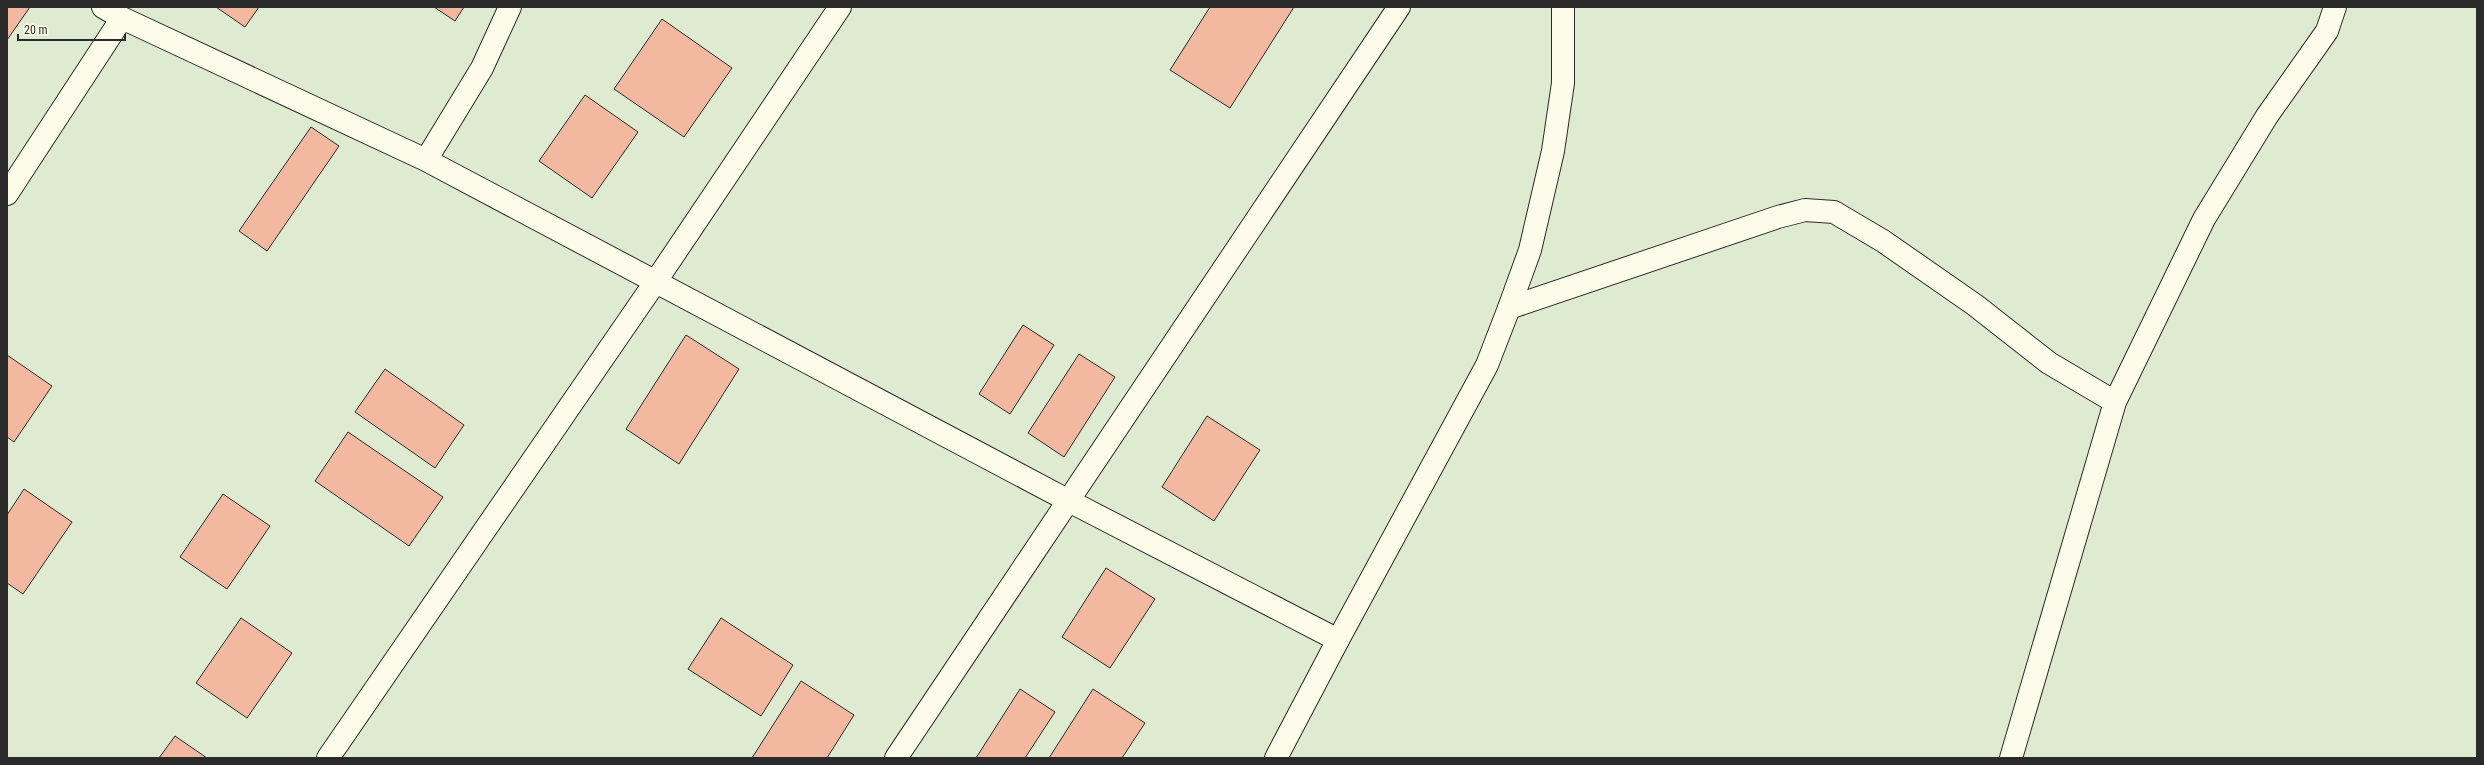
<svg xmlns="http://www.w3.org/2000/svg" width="2484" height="765" viewBox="0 0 2484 765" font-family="'Roboto Condensed',sans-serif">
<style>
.green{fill:#deebd1;stroke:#74746e}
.building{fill:#f2b8a0;stroke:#2b2b2b}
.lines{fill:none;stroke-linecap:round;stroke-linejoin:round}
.minor-casing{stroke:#2b2b2b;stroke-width:24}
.tertiary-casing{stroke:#2b2b2b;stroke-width:24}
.minor{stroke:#fdfbea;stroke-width:22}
.tertiary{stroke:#fdfbea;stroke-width:22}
</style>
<rect width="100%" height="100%" fill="#fdfbea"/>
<path class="green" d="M7,7H2477V758H7Z"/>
<path class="building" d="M7,7H30L7,40Z
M216,7H259L245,27Z
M434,7H464L455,21Z
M1210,7H1294L1230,108L1170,70Z
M662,19L732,68L684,137L614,89Z
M585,95L638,132L592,198L539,161Z
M311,127L339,146L267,251L239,231Z
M1023,325L1054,345L1010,414L979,394Z
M686,335L739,369L679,464L626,429Z
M1079,354L1115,377L1064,457L1028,433Z
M7,355L52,386L14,442L7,437Z
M385,369L464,425L435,468L355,412Z
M1207,416L1260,450L1214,521L1162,487Z
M348,432L443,497L409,546L315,481Z
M24,489L72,522L23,594L7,583V515Z
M223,494L270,526L227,589L180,557Z
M1106,568L1155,599L1110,668L1062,637Z
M241,618L292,653L247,718L196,683Z
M721,618L793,665L761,716L688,669Z
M801,681L854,715L827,758H752Z
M1020,689L1055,712L1025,758H976Z
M1093,689L1145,723L1122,758H1049Z
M175,736L207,758H159Z"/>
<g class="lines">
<g class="minor-casing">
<path id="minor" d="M103,7L122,18L426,160L1069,501L1338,640
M426,160L482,68L510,7
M7,194L122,18
M1509,308L1778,217L1805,210L1834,212L1883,241L1975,305L2049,363L2115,402
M328,758L656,281L840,7
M896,758L1399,7
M2011,758L2115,402L2204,219L2267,116L2327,31L2335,7"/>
</g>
<g class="tertiary-casing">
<path id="tertiary" d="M1276,758L1338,640L1487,365L1509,308L1530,250L1553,151L1563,83V7"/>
</g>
<use href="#minor" class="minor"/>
<use href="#tertiary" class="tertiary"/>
</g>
<rect width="2484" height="765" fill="none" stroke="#2b2b2b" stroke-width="16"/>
<path d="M18 34v6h107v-6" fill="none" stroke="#2b2b2b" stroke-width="2"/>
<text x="24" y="34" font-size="12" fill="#2b2b2b" stroke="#fdfbea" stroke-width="3" paint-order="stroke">20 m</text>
</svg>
